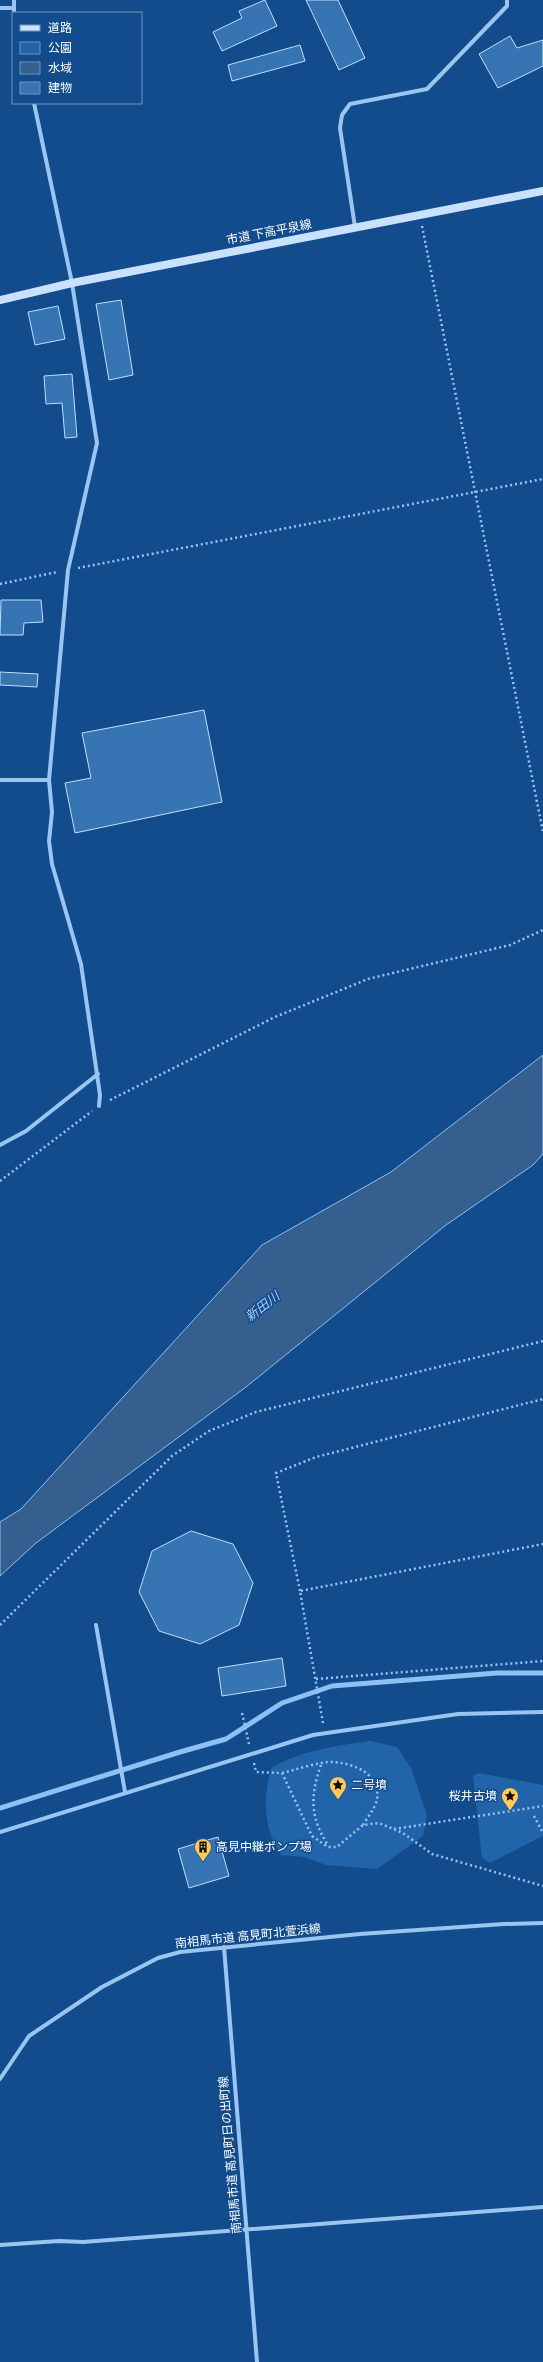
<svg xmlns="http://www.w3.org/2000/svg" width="543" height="2362" viewBox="0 0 543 2362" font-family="Manrope,'Noto Sans JP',sans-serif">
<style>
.green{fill:#2164aa}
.water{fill:#345f8e;stroke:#8dc1f4}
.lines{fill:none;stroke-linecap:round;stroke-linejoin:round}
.stream{stroke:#8dc1f4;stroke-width:5}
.building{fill:#3674b4;stroke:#c2defc}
.path{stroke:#9bc5f1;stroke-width:2.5;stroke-dasharray:2 3;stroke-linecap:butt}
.street{stroke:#9bc5f1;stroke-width:4}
.secondary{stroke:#cae1fc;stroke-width:8}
.labels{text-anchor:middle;stroke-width:3;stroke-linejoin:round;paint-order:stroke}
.street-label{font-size:12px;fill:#fff;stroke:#124c8d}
.poi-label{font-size:12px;fill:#fff;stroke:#124c8d;text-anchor:start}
.water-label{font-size:13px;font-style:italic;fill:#a7cff8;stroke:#124c8d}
</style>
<rect width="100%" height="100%" fill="#124c8d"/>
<path class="green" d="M370,1741L397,1747L412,1770L427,1816L423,1836L377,1869L326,1865L304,1857L281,1855C263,1828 263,1798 271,1768C302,1750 336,1746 370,1741Z
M479,1773L543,1785V1836L490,1863L482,1858L473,1776Z"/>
<path class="water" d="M543,1055V1154L533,1165L446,1225L246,1387L36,1543L0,1576V1522L21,1509L262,1245L391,1172Z"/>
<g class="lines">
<path class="stream" d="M0,1808L180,1752L226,1739L282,1703L332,1686L497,1673H543"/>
</g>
<path class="building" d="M265,0L277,26L222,51L213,32L242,18L239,11Z
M306,0H338L365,58L339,70Z
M510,36L517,48L543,40V66L498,88L479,54Z
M300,45L305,61L232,81L228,65Z
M121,300L133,375L109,380L96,304Z
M58,306L65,339L35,345L28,312Z
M72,374L77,437L65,438L62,403L46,404L44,376Z
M1,600H41L43,622L24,623L23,635H0Z
M0,672L38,674L37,687L0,685Z
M204,710L222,802L75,833L65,783L91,778L82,733Z
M191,1531L233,1544L253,1583L239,1625L200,1644L159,1631L139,1592L152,1551Z
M282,1658L286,1686L222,1696L218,1668Z
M218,1837L229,1876L189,1888L178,1849Z"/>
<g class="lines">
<path class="path" d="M422,226L543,832
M78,568L543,479
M0,584L57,572
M110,1100L275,1017L368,979L510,945L543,930
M0,1181L92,1111
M300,1591L276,1473L316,1457L543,1399
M0,1625L172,1456L209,1431L256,1412L543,1341
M316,1679L543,1661
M242,1713L249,1744
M323,1723L300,1591L543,1544
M254,1763L256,1772L282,1773L312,1836L328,1847H337L363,1825L379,1823L403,1833L432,1854L543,1886
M321,1765C310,1795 310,1818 328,1845
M282,1773C296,1770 320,1761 334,1762C355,1764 381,1774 377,1800C375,1808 367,1818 363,1825
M534,1816L543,1833
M394,1829L543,1806"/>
<path class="street" d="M14,0V13
M0,8H13
M34,103L72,283L97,443L68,570L49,780L52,812L49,841L52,864L81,964L100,1095L99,1106
M355,227L340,128L342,115L350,104L427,89L507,6V0
M0,780H49
M0,1145L26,1131L98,1074
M96,1625L125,1792
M0,1832L313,1735L458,1714L543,1712
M224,1947L257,2362
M0,2079L29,2036L102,1987L158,1958L180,1952L360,1934L504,1924L543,1923
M0,2245L59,2241L83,2242L543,2207"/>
<path class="secondary" d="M0,300L72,283L543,191"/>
</g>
<defs>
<g id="sight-pin" transform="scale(0.9)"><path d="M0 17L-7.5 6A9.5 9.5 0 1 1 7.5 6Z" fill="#ffca5b" stroke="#124c8d"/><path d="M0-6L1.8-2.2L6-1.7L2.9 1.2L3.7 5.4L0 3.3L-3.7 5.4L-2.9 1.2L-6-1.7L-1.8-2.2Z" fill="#111"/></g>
<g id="building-pin" transform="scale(0.9)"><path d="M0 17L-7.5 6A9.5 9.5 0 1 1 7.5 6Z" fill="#ffca5b" stroke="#124c8d"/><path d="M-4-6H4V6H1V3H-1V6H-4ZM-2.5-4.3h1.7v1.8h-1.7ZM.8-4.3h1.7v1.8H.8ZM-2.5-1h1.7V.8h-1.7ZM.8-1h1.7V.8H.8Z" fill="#111"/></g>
</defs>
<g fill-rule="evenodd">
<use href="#sight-pin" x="338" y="1785"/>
<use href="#sight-pin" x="510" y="1796"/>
<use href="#building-pin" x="203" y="1847"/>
</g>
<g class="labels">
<g class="street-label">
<text transform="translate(269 232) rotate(-11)" y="4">市道 下高平泉線</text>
<text transform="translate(248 1936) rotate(-6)" y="4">南相馬市道 高見町北萱浜線</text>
<text transform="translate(230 2155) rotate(-95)" y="4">南相馬市道 高見町日の出町線</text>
</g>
<g class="poi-label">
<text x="351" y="1789">二号墳</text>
<text x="497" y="1800" text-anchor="end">桜井古墳</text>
<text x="216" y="1851">高見中継ポンプ場</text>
</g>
<g class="water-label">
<text transform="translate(262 1306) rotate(-38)" y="5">新田川</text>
</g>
</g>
<rect x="12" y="12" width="130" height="92" fill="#124c8d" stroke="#7194bb"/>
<rect x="20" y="25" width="20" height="6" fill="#cae1fc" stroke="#7194bb"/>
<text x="48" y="32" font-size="12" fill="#ffffff">道路</text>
<rect x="20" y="42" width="20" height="12" fill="#2164aa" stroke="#7194bb"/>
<text x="48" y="52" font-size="12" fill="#ffffff">公園</text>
<rect x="20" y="62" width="20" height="12" fill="#345f8e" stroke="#7194bb"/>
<text x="48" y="72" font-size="12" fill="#ffffff">水域</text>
<rect x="20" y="82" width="20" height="12" fill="#3674b4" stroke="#7194bb"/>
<text x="48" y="92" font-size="12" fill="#ffffff">建物</text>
</svg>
